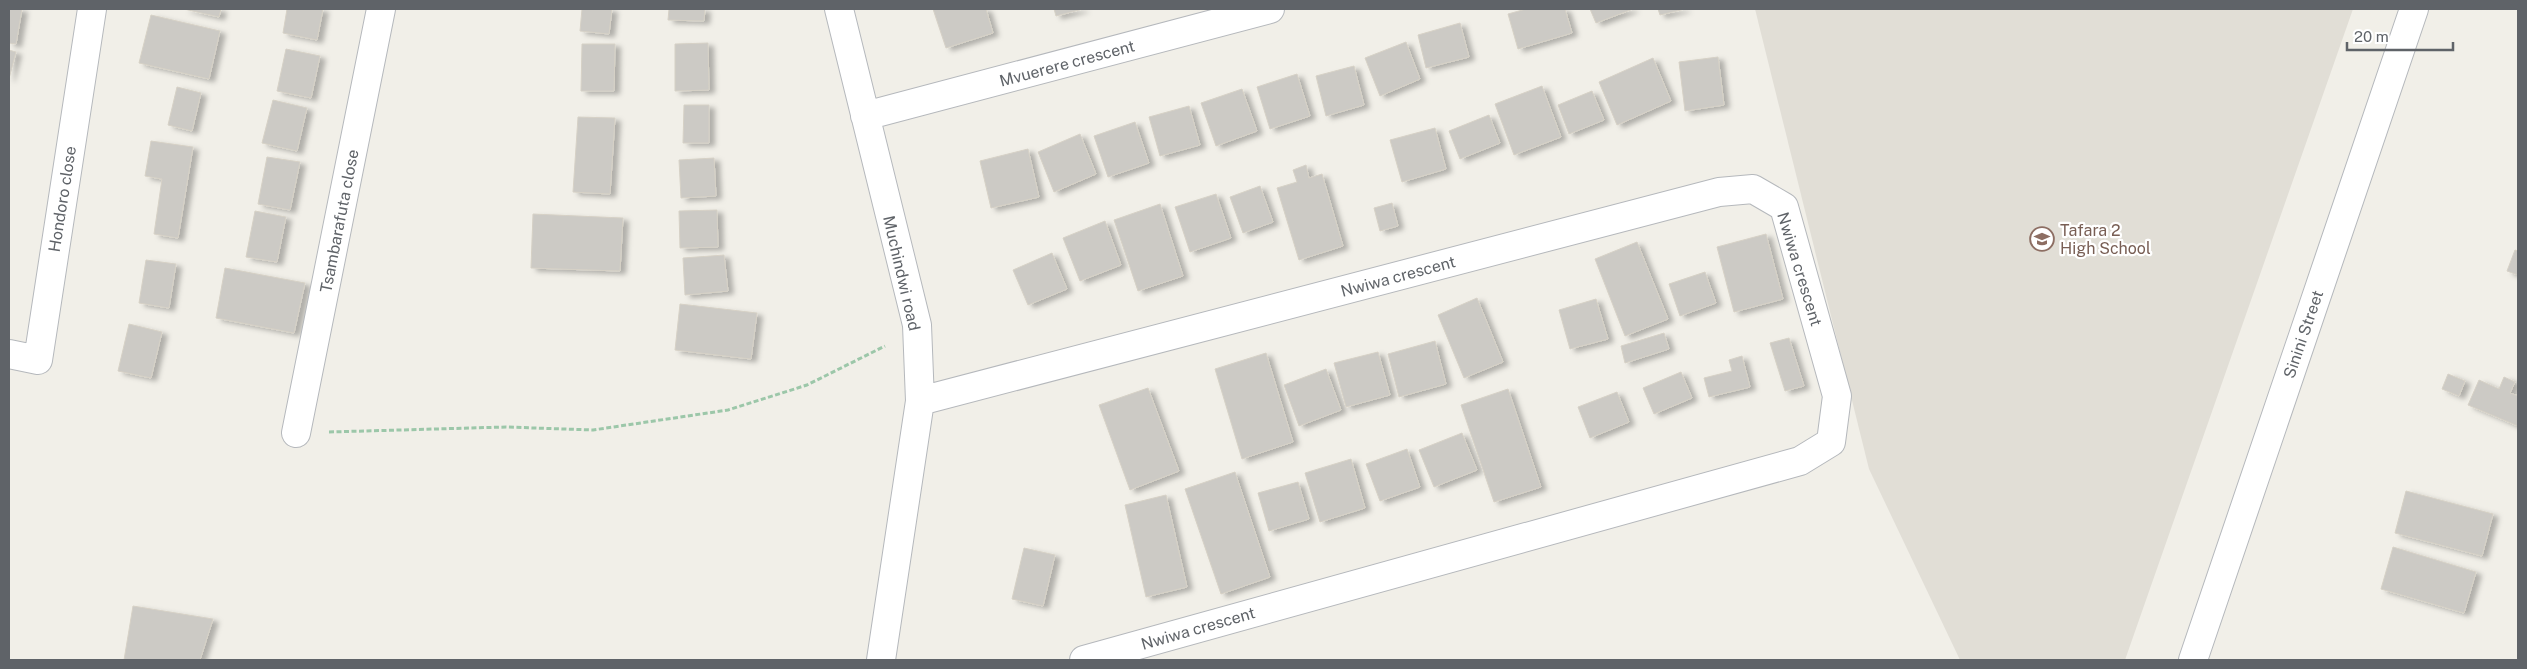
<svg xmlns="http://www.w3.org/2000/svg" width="2527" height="669" viewBox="0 0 2527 669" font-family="'Public Sans',sans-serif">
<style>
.education{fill:#e1ded6}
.building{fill:#cccac5;stroke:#d6d1c6;filter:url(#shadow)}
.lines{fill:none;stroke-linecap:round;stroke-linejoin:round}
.minor-casing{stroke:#b5b8bc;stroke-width:30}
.tertiary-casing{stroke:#b5b8bc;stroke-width:30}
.path{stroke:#9cc7a9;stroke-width:3;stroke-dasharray:5 2.5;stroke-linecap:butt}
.minor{stroke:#fff;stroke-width:28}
.tertiary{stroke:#fff;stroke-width:28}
.labels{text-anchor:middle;stroke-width:4.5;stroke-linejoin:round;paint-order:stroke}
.street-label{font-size:16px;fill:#5f6368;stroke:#fff}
.education-label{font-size:16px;fill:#785e54;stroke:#fff;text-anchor:start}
</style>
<defs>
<filter id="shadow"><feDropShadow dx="5.5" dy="3" stdDeviation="2.5" flood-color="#0004"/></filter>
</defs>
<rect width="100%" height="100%" fill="#f1efe8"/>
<path class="education" d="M1755,9H2353L2125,660H1960L1869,469Z"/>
<path class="building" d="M9,9H22L16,44L9,43Z
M184,9H221L219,17Z
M287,9H323L317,40L283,33Z
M582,9H612L609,34L580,31Z
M669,9H705L704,21L668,20Z
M933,9H986L993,33L946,48Z
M1054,9H1083L1056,16Z
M1526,9H1565L1572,33L1518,49L1508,14Z
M1590,9H1633L1596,23Z
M1658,9H1685L1660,15Z
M151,15L220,31L209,79L139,63Z
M1460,23L1469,57L1426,68L1418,35Z
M1406,42L1420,79L1380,96L1365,58Z
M708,43L709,90L675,91V44Z
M582,44H615L614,91H581Z
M286,49L320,56L311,98L277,91Z
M9,50L16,52L9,79Z
M1718,57L1724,105L1685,111L1679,62Z
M1653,58L1671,101L1617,125L1599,82Z
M1354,66L1364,105L1326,116L1316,76Z
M1297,74L1310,116L1270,129L1257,87Z
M1542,86L1561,137L1514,155L1495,104Z
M177,87L201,93L192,131L168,125Z
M1242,89L1257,131L1216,146L1201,103Z
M1592,91L1604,120L1569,134L1558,105Z
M273,100L307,108L297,151L262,143Z
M684,105H709V143H683Z
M1189,106L1200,145L1160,156L1149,117Z
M1489,115L1500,143L1460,159L1449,131Z
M578,117L615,118L610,194L573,192Z
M1135,122L1149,163L1108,177L1094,136Z
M1435,128L1446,169L1402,182L1390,140Z
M1080,134L1096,174L1054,192L1038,152Z
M151,141L193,147L178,238L154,234L162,179L145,176Z
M1028,149L1039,197L991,208L980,161Z
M267,157L300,162L290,210L258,204Z
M714,158L716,196L681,198L679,160Z
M1306,165L1309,178L1322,174L1343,246L1299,260L1277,188L1297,182L1293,170Z
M1260,186L1273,222L1243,233L1230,197Z
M1216,194L1231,238L1190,252L1175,207Z
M1392,203L1398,226L1380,231L1374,208Z
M1160,204L1183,276L1138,291L1114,220Z
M717,210L718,247L680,248L679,211Z
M255,211L286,217L277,262L246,257Z
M533,214L623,218L620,271L531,268Z
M1105,221L1121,265L1080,281L1063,238Z
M1766,234L1783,299L1734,312L1717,247Z
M1637,242L1668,319L1625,336L1595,259Z
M2515,250L2518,251V275L2507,271Z
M1052,253L1067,289L1028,305L1013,270Z
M724,255L728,291L685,295L683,258Z
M146,260L176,264L169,308L139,303Z
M225,268L305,283L294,333L216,318Z
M1705,272L1716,303L1680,316L1669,284Z
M1477,298L1503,362L1464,378L1438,315Z
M1596,299L1608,339L1570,349L1559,310Z
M680,304L757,313L751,359L675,350Z
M129,324L162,332L151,378L118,371Z
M1664,333L1669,349L1625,363L1621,346Z
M1789,338L1804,386L1785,391L1770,343Z
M1435,341L1446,384L1399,397L1388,354Z
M1378,352L1390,395L1346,407L1334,363Z
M1266,353L1293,442L1242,459L1215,369Z
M1742,356L1750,387L1709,397L1704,378L1732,371L1729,360Z
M1326,369L1341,410L1299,426L1284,385Z
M1681,372L1692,398L1654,414L1643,388Z
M2448,374L2465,381L2459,396L2442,389Z
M2504,377L2515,382L2510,393L2518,396V426L2468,405L2479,380L2499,389Z
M1148,388L1179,471L1130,490L1099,405Z
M1508,389L1541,487L1494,502L1461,405Z
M1617,392L1629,422L1590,438L1578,407Z
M1462,433L1477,470L1434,487L1419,450Z
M1407,449L1420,487L1380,501L1366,464Z
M1351,459L1365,508L1320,522L1305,473Z
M1235,472L1270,577L1221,594L1185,489Z
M1298,482L1309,519L1269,531L1258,493Z
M2406,491L2493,514L2482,556L2395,533Z
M1166,495L1187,587L1146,597L1125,505Z
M2393,547L2476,572L2464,613L2381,589Z
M1024,548L1055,555L1043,606L1012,599Z
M133,606L213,619L200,660H124Z"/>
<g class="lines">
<g class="minor-casing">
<path id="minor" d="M839,9L917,325L920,401L881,660
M865,116L1270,9
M9,354L38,360L92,9
M920,401L1719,192L1753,189L1784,207L1837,396L1831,442L1800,461L1084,660
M296,433L381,9"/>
</g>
<g class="tertiary-casing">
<path id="tertiary" d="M2193,660L2414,9"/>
</g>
<path class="path" d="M329,432L506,427L593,430L728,410L807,385L885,346"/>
<use href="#minor" class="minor"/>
<use href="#tertiary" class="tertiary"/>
</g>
<defs>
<g id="school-ring" transform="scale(1.25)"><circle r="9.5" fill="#fff" stroke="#8d6e63" stroke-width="1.5"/><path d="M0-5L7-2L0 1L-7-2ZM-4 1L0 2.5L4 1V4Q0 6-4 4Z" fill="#8d6e63"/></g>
</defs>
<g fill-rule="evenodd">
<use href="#school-ring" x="2042" y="239"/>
</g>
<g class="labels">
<g class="street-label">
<text transform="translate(1067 63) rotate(-15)" y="6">Mvuerere crescent</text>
<text transform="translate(62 199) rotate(-81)" y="6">Hondoro close</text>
<text transform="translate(339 221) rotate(-79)" y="6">Tsambarafuta close</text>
<text transform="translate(1800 269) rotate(73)" y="6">Nwiwa crescent</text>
<text transform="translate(902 273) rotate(77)" y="6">Muchindwi road</text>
<text transform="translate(1398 276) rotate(-15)" y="6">Nwiwa crescent</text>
<text transform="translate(2303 334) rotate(-71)" y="6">Sinini Street</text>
<text transform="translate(1198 628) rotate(-16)" y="6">Nwiwa crescent</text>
</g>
<g class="education-label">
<text x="2060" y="236">Tafara 2<tspan x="2060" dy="18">High School</tspan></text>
</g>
</g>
<rect width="2527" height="669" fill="none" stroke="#5f6368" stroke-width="20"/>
<path d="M2347 42v8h106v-8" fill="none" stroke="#5f6368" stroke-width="2.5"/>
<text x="2354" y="42" font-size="15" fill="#5f6368" stroke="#ffffff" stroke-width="4" paint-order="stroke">20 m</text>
</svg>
